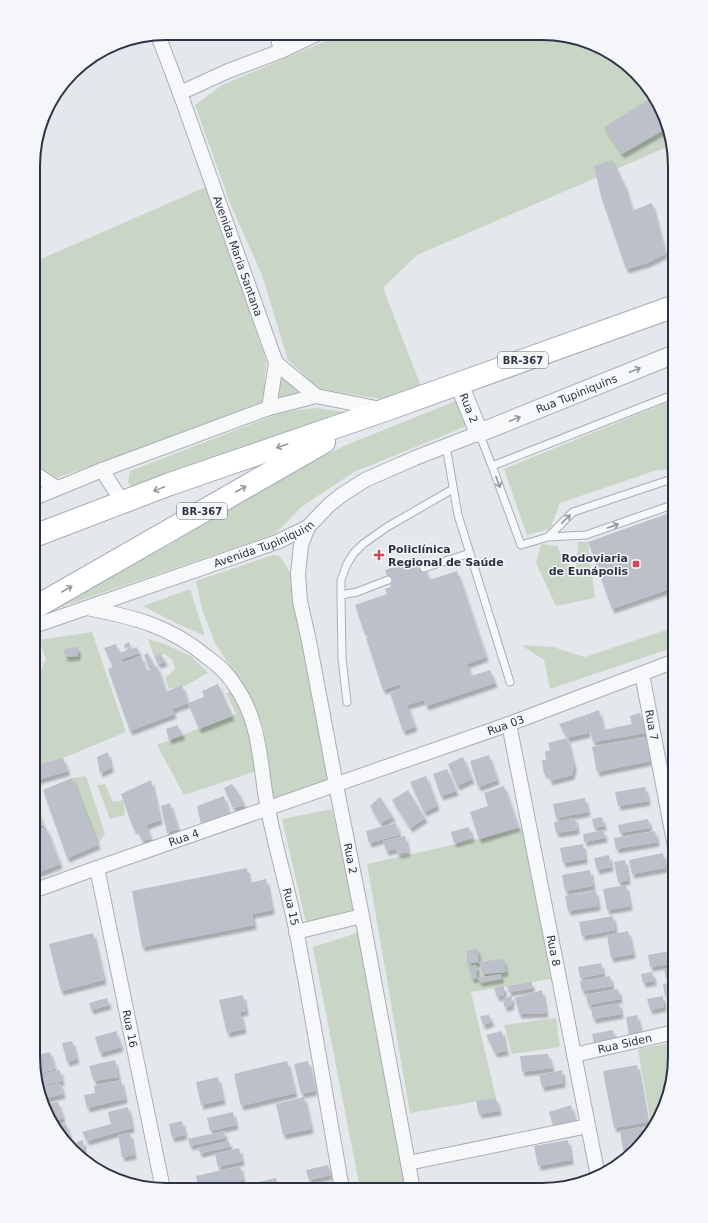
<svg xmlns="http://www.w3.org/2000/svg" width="708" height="1223" viewBox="0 0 708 1223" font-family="'DejaVu Sans',sans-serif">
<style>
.green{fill:#c9d6c5}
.building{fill:#bbc0ca;filter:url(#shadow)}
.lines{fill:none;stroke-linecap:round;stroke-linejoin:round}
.service-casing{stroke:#a9aeb7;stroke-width:9}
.minor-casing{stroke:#a9aeb7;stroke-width:16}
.tertiary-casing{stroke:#a9aeb7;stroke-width:20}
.primary-casing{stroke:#a3abb8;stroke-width:24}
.service{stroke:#f7f8fa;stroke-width:7}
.minor{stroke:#f7f8fa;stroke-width:14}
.tertiary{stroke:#f7f8fa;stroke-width:18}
.primary{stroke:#fff;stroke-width:22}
.oneway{stroke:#9196a0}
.oneway2{stroke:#959aa2}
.poi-dot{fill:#d1495b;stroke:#f4f6f9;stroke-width:1.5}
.labels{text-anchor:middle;stroke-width:3;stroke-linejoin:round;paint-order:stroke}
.shield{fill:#f4f6f9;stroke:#676e7b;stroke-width:1}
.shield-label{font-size:10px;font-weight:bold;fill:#2b3445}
.street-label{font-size:11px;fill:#2b3445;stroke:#f4f6f9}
.poi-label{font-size:11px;font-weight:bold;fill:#2b3445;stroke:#f4f6f9;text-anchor:start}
.rim{fill:none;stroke:#2b3445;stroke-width:2}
</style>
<defs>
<filter id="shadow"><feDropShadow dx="2.5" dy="4.5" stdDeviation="1" flood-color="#0004"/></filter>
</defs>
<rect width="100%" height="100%" fill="#e4e7ec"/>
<path class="green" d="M342,34L568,36L630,66L668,123L672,145L417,255L383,288L421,386L380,399L319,389L288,360L262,275L230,203L195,105L222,85Z
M208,186L266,361L263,405L57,478L34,463V262Z
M276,363L316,396L269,408Z
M675,399V470H657L560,503L550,529L527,535L504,469Z
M458,400L467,426L354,472L301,507L275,534L46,612L171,544L275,481L344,446Z
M316,408L360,414L136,494L128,482L130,471L285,411Z
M578,542H588L595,598L556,606L536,563L541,544L557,546L563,559L576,571Z
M273,555L280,556L291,574L329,783L271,800L264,729L244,688L215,643L202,609L196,581Z
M190,589L205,636L180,625L143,606Z
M675,627V647L550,689L544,660L521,645L553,647L585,657Z
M92,632L126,732L63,758L33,766V737L36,736L33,729V683L36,681L46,659L39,640Z
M148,639L167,645L192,657L208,673L185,686L169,689L165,678L175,669L172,659L164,654L154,656Z
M232,691L245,712L257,771L184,795L157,745L236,714L226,693Z
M675,733V774L668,734Z
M86,776L105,833L98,845L72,778Z
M105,784L113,802L123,800L125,815L110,819L97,785Z
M332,809L355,913L306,923L282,819Z
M523,828L551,979L471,992L496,1098L410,1113L367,864L479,839Z
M360,932L406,1190L360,1189L313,947Z
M556,1018L560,1047L512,1054L504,1025Z
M675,1042V1066L668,1100L652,1129L638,1049Z"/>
<path class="building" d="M651,98L668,123L669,127L622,154L604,127Z
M612,160L625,186L632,211L652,203L665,254L647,263L626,269L601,196L594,166Z
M675,511V587L612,609L588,542Z
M421,558L429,580L457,571L486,657L467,664L471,676L490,670L495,683L426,706L424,700L407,705L415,727L403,731L390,693L402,689L400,684L383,690L366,638L369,637L367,631L364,632L355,605L387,594L385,589L391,587L385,570Z
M129,642L131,647L125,649L124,645Z
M116,644L119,653L137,647L139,653L121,659L123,663L141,656L146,671L157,666L166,692L182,685L188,703L204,697L202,691L218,684L232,716L199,729L188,703L172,709L174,714L130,731L108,669L113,667L104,648Z
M78,647V656L65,657L64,649Z
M148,653L153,665L148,666L144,655Z
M161,654L165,662L158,664L154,656Z
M673,680H675V712L671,713L668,691Z
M599,710L603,730L632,724L630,716L640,713L646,733L593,742L586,715Z
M586,715L588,733L567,738L559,724Z
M177,725L183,735L169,740L166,729Z
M646,737L650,761L597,772L592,747Z
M567,738L574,766L572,775L550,781L548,774H544L542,760H546L545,752L550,750L548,743Z
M108,752L111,768L100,773L97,757Z
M489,755L497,780L478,787L470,761Z
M463,757L472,779L457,786L448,764Z
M63,758L68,771L33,781V766Z
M447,769L456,791L441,796L433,774Z
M426,776L437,806L424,812L410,782Z
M72,778L98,845L67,858L43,790Z
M151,780L160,820L146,825L151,839L142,841L137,829L134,830L121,794Z
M232,784L238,792L244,805L233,808L224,788Z
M504,786L518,827L479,839L470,812L488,806L484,793Z
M645,787L648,801L618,806L615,792Z
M408,790L425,818L410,828L392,800Z
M224,796L229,814L201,824L197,806Z
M380,797L393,817L380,823L370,806Z
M33,798L43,825L33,828Z
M585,798L588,812L556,818L553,804Z
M170,803L178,829L167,833L161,806Z
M602,817L604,826L594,828L592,819Z
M575,818L577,830L556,833L554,822Z
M648,819L650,828L620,833L618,825Z
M396,823L399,835L369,843L366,831Z
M46,827L60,864L33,875V833Z
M469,827L472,838L454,843L451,832Z
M603,830L605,838L584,842L583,834Z
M655,831L657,842L616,849L614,838Z
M405,836L408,852L398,854L396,849L386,851L383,841Z
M583,844L585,859L563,863L560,848Z
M663,853L665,868L632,874L629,860Z
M609,855L611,867L597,870L594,858Z
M625,860L628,880L618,882L614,862Z
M247,868L249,883L266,879L272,910L252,914L254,925L142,947L132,891Z
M590,870L593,886L565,891L562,875Z
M626,885L630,906L607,910L603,889Z
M596,891L598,906L568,911L565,896Z
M613,916L615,930L582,936L579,922Z
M628,931L633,954L611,958L607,935Z
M93,933L104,980L61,991L49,944Z
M477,948L479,962L467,964V951Z
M675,950V963L650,967L648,955Z
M503,959L506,972L483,974L479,962Z
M601,963L603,974L580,978L578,967Z
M476,965L477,978L501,974V979L480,982L477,978L472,979L468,966Z
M673,968L675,977L666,978L664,969Z
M652,972L654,981L643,983L641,974Z
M610,976L612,986L582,991L580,981Z
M532,982V988L509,992L507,986Z
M675,982V994L665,996L663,984Z
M504,986V995L497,997L494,988Z
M618,989L620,999L588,1005L586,995Z
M542,990L546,1013L519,1014L515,998Z
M243,995L246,1011L240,1012L244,1029L227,1033L219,1000Z
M512,996L511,1006L504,1007L503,998Z
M663,996L664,1007L650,1010L647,999Z
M107,998L109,1005L91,1010L89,1003Z
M619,1003L621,1014L593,1019L591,1008Z
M489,1015L492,1022L483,1025L480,1016Z
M637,1015L641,1034L629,1036L626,1017Z
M613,1030L614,1040L594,1043L592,1034Z
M116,1031L121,1047L100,1053L95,1037Z
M502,1031L506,1051L495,1053L486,1035Z
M72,1041L77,1059L67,1062L62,1043Z
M50,1052L55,1069L36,1074L33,1056Z
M548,1054L552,1068L522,1072L520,1056Z
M115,1060L118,1077L94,1081L89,1066Z
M287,1061L295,1093L241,1106L234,1074Z
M308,1061L315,1091L301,1094L294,1064Z
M637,1065L647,1122L614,1128L603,1071Z
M60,1070L62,1081L44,1085L41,1074Z
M562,1070L563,1083L542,1087L539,1075Z
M218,1077L223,1100L201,1105L196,1082Z
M121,1080L125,1099L87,1108L84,1095L95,1093L94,1086Z
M60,1083L63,1094L40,1100L38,1088Z
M304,1097L311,1129L283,1135L276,1104Z
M496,1098L499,1111L479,1114L476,1101Z
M58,1102L63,1118L54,1121L43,1105Z
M571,1105L575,1123L554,1129L549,1112Z
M128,1107L132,1128L87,1141L82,1132L111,1124L108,1112Z
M233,1112L236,1125L210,1131L207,1118Z
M182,1121L185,1135L172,1138L169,1124Z
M66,1124L73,1148H72L57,1125Z
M643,1127L645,1141L632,1154L624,1155L620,1131Z
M224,1131L225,1138L190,1146L188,1139Z
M130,1133L134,1155L122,1157L118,1135Z
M83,1140L84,1153L78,1154L75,1143Z
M568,1140L571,1160L538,1166L534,1146Z
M229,1141L230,1146L200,1153L198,1148Z
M239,1148L242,1161L218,1167L215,1154Z
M328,1165L331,1175L309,1180L306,1170Z
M240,1166L243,1180L203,1189H199L196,1176Z
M276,1178L279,1189H256L254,1183Z
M145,1183L146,1188L135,1185Z"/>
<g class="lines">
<g class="service-casing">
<path id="service" d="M479,433L492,466L521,545L548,537L573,512L675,478
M446,446L458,515L510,682
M492,466L675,394
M548,537L586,535L675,504
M424,568L470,553
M341,595L357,592L388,580
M347,702L342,659L341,595V580L347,564L354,553L363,544L387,527L453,489"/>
</g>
<g class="minor-casing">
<g id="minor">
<path d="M277,34L281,51"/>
<path id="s1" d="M158,35L180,93L276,363L316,396L381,409"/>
<path d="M180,93L228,71L281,51L317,34"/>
<path d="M269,408L276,363"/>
<path d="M102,470L123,503"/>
<path d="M34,473L57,488"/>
<path d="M34,498L102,470L269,408L316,396"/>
<path id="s2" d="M308,527L301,545L298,574L300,601L309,641L336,785L362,916L413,1190"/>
<path id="s3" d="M87,608C134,617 170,626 207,657C217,664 227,673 234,684C262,723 259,764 268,809C276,851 289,892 297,934C313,1019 327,1104 342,1189"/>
<path id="s4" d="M34,626L277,542L308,527L329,505L343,494L365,480L415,458L479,433"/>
<path id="s5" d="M642,674L675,847"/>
<path id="s6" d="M509,724L598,1176"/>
<path id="s7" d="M97,868L163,1189"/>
<path id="s8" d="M33,891L97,868L509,724L675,661"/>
<path d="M296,932L362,916"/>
<path id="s9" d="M574,1055L675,1032"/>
<path d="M408,1163L588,1126"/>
</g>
</g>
<g class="tertiary-casing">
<g id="tertiary">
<path id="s10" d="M459,384L479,433L675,354"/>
</g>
</g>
<g class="primary-casing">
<path id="primary" d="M34,536L170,484L385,410L675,306
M34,608L324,442"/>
</g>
<use href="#service" class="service"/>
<use href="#minor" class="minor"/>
<use href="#tertiary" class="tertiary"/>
<use href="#primary" class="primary"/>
</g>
<defs><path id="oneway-shaft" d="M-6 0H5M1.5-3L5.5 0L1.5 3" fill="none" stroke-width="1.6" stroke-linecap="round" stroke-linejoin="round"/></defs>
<g class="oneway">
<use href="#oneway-shaft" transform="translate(635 370) rotate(-22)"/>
<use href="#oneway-shaft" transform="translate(515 419) rotate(-22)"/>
<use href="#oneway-shaft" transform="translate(498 482) rotate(70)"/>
<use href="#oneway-shaft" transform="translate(566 519) rotate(-44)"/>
<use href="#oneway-shaft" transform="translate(613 526) rotate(-19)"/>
</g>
<g class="oneway2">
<use href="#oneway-shaft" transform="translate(282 446) rotate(161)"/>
<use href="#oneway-shaft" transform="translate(159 489) rotate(158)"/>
<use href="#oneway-shaft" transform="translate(241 489) rotate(-30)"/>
<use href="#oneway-shaft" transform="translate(67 589) rotate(-30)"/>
</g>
<g class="poi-dot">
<path d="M377 549h4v4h4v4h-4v4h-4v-4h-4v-4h4z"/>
<rect x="632" y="560" width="8" height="8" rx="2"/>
</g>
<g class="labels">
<g class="shield">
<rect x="498" y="352" width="50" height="16" rx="3"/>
<rect x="177" y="503" width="50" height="16" rx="3"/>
</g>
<g class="shield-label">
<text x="523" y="364">BR-367</text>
<text x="202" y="515">BR-367</text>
</g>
<g class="street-label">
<text dy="4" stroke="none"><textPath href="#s1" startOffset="235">Avenida Maria Santana</textPath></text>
<text dy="4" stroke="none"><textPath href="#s10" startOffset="158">Rua Tupiniquins</textPath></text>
<text dy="4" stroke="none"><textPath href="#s10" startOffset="26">Rua 2</textPath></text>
<text dy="4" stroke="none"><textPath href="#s4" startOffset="244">Avenida Tupiniquim</textPath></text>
<text dy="4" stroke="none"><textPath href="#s8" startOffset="501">Rua 03</textPath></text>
<text dy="4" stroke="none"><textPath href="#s5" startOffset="52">Rua 7</textPath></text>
<text dy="4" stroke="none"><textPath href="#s8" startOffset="160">Rua 4</textPath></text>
<text dy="4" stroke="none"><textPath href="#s2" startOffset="338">Rua 2</textPath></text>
<text dy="4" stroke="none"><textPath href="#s3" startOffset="401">Rua 15</textPath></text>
<text dy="4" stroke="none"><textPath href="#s6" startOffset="231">Rua 8</textPath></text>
<text dy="4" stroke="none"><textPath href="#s7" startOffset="164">Rua 16</textPath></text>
<text dy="4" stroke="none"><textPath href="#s9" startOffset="52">Rua Siden</textPath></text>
</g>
<g class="poi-label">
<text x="388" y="553">Policlínica<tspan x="388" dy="13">Regional de Saúde</tspan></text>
<text x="628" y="562" text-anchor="end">Rodoviaria<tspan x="628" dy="13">de Eunápolis</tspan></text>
</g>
</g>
<path d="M0 0H708V1223H0ZM166 40H542A126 126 0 0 1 668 166V1057A126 126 0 0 1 542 1183H166A126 126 0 0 1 40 1057V166A126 126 0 0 1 166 40Z" fill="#f4f6f9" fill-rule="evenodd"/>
<path class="rim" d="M166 40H542A126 126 0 0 1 668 166V1057A126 126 0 0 1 542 1183H166A126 126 0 0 1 40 1057V166A126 126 0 0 1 166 40Z"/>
</svg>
